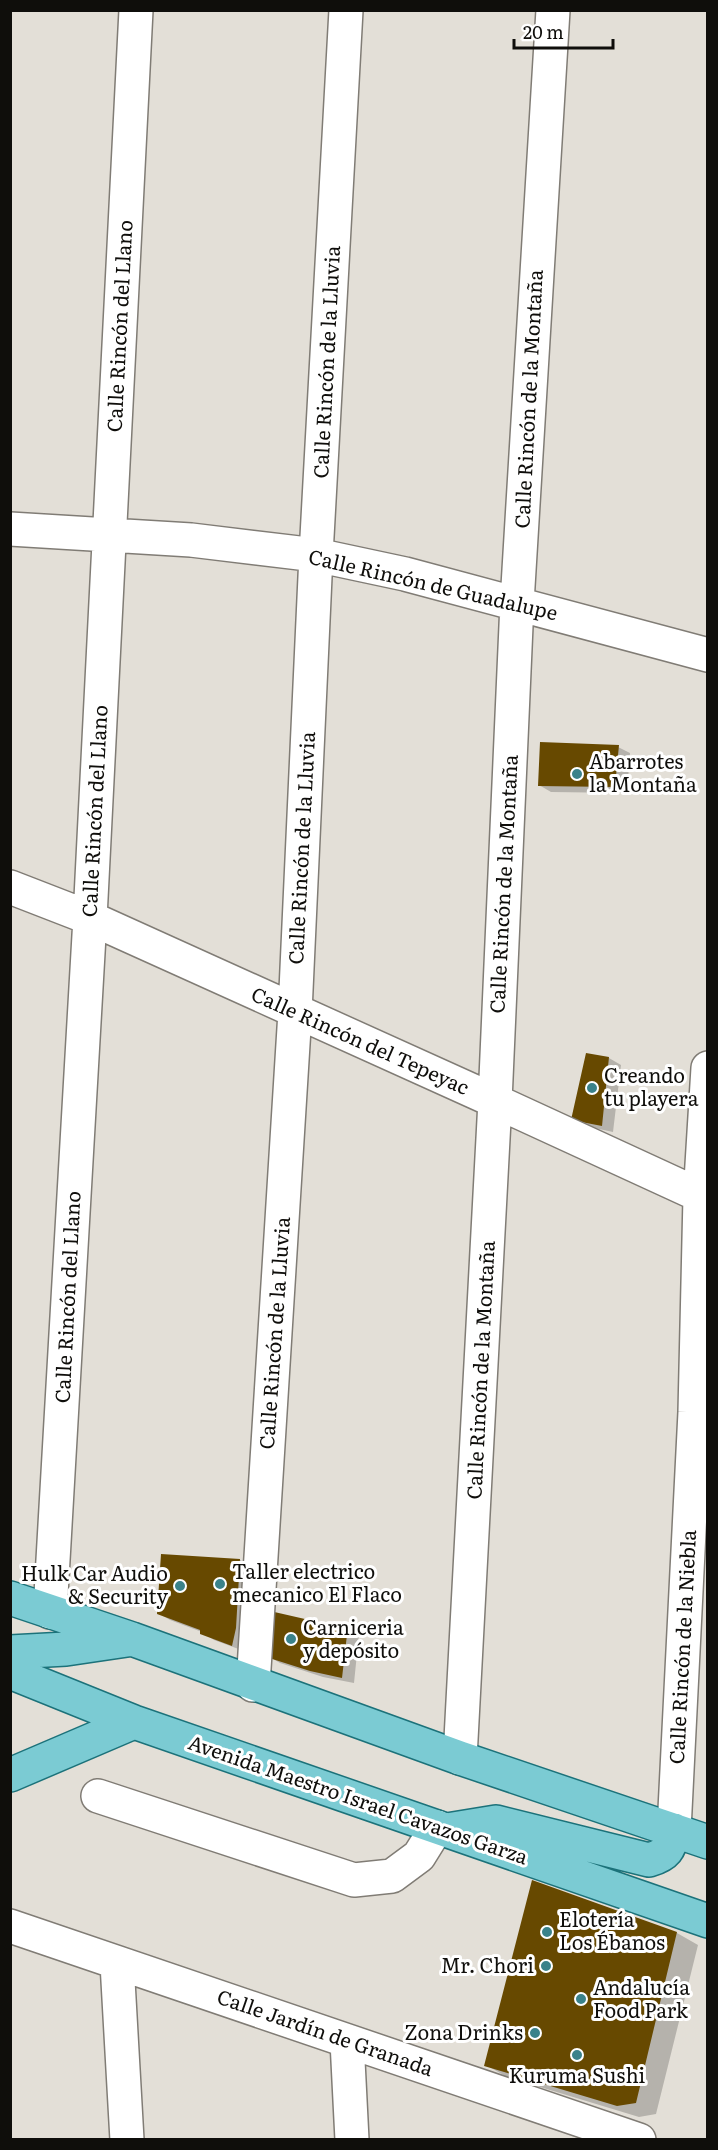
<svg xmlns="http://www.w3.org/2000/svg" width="718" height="2150" viewBox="0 0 718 2150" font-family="Literata,serif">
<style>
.shadow{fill:#0003}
.building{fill:#674900}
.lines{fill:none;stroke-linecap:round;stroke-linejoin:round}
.minor-casing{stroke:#807c75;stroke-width:36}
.major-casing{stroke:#1c727a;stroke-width:36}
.minor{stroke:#fff;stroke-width:33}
.major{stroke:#7bcbd3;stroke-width:33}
.poi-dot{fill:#3a828a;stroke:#fff;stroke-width:2}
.labels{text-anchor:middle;stroke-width:6;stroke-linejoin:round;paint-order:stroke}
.street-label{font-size:20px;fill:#0f0e0b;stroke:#fff}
.poi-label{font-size:20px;fill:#0f0e0b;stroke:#fff;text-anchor:start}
</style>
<rect width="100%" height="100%" fill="#e3dfd7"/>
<path class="shadow" d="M618,747L630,753L627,793L551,792L539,785Z
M587,1055L609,1058L621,1065L613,1132L585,1126L573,1119Z
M240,1560L251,1567L244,1651L214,1640L202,1632L170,1620L158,1613Z
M317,1623L347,1627L359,1634L354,1683L323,1677L280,1663L268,1656Z
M533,1882L677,1933L698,1945L656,2114L639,2117L507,2077L486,2065Z"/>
<path class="building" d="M540,742L619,745L615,787L538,786Z
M586,1053L609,1057L602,1126L571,1120Z
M161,1554L240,1559L236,1628L232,1646L200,1634V1630L157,1614Z
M270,1611L318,1622L348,1626L342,1678L310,1671L266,1657Z
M532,1880L677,1932L636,2103L617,2106L484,2066Z"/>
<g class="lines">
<g class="minor-casing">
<path id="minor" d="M10,529L191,540L316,555L405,574L708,655
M10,887L90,918L495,1101L708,1199
M50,1612L90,918L136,10
M253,1685L295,1012L316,555L346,10
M460,1758L495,1101L517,603L553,10
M98,1796L354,1880L392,1876L419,1856L437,1827
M674,1830L695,1412L700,1197L708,1068
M10,1926L639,2140
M117,1963L127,2140
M347,2041L352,2140"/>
</g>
<g class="major-casing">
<path id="major" d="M10,1598L132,1639L460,1758L708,1842
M10,1652L66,1649L127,1640
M10,1672L134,1722L708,1921
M10,1775L134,1722
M447,1830L496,1822L649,1860C669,1854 669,1848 674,1830"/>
</g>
<use href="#minor" class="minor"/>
<use href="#major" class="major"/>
</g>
<g class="poi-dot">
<circle cx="577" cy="774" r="6"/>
<circle cx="592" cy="1088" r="6"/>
<circle cx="220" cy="1584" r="6"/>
<circle cx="180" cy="1586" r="6"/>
<circle cx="291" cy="1639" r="6"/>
<circle cx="547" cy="1932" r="6"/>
<circle cx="546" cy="1966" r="6"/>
<circle cx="581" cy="1999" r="6"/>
<circle cx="535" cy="2033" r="6"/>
<circle cx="577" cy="2055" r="6"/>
</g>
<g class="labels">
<g class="street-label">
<text transform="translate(120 326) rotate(-87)" y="7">Calle Rincón del Llano</text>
<text transform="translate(327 362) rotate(-87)" y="7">Calle Rincón de la Lluvia</text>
<text transform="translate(529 399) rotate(-87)" y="7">Calle Rincón de la Montaña</text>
<text transform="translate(433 585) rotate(13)" y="7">Calle Rincón de Guadalupe</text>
<text transform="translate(95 811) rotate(-87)" y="7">Calle Rincón del Llano</text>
<text transform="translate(302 848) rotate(-87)" y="7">Calle Rincón de la Lluvia</text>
<text transform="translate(504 884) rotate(-87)" y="7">Calle Rincón de la Montaña</text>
<text transform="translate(360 1041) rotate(24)" y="7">Calle Rincón del Tepeyac</text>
<text transform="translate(68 1297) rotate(-87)" y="7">Calle Rincón del Llano</text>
<text transform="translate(275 1333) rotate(-86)" y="7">Calle Rincón de la Lluvia</text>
<text transform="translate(481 1370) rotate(-87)" y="7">Calle Rincón de la Montaña</text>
<text transform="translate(683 1647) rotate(-87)" y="7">Calle Rincón de la Niebla</text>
<text transform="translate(358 1800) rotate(19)" y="7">Avenida Maestro Israel Cavazos Garza</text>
<text transform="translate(325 2033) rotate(19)" y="7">Calle Jardín de Granada</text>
</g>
<g class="poi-label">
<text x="589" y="769">Abarrotes<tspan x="589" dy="23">la Montaña</tspan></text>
<text x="604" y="1083">Creando<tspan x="604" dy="23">tu playera</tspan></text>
<text x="232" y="1579">Taller electrico<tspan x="232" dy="23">mecanico El Flaco</tspan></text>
<text x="168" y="1581" text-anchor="end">Hulk Car Audio<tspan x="168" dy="23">&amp; Security</tspan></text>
<text x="303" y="1635">Carniceria<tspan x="303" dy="23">y depósito</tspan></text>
<text x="559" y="1927">Elotería<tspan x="559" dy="23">Los Ébanos</tspan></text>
<text x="534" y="1973" text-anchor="end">Mr. Chori</text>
<text x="593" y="1995">Andalucía<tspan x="593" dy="23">Food Park</tspan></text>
<text x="523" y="2040" text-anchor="end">Zona Drinks</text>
<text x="577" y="2083" text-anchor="middle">Kuruma Sushi</text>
</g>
</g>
<rect width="718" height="2150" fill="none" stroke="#0f0e0b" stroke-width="24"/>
<path d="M514 39v9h99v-9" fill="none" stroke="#0f0e0b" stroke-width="3"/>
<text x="523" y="39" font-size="18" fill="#0f0e0b" stroke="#ffffff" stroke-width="4.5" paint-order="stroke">20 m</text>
</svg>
